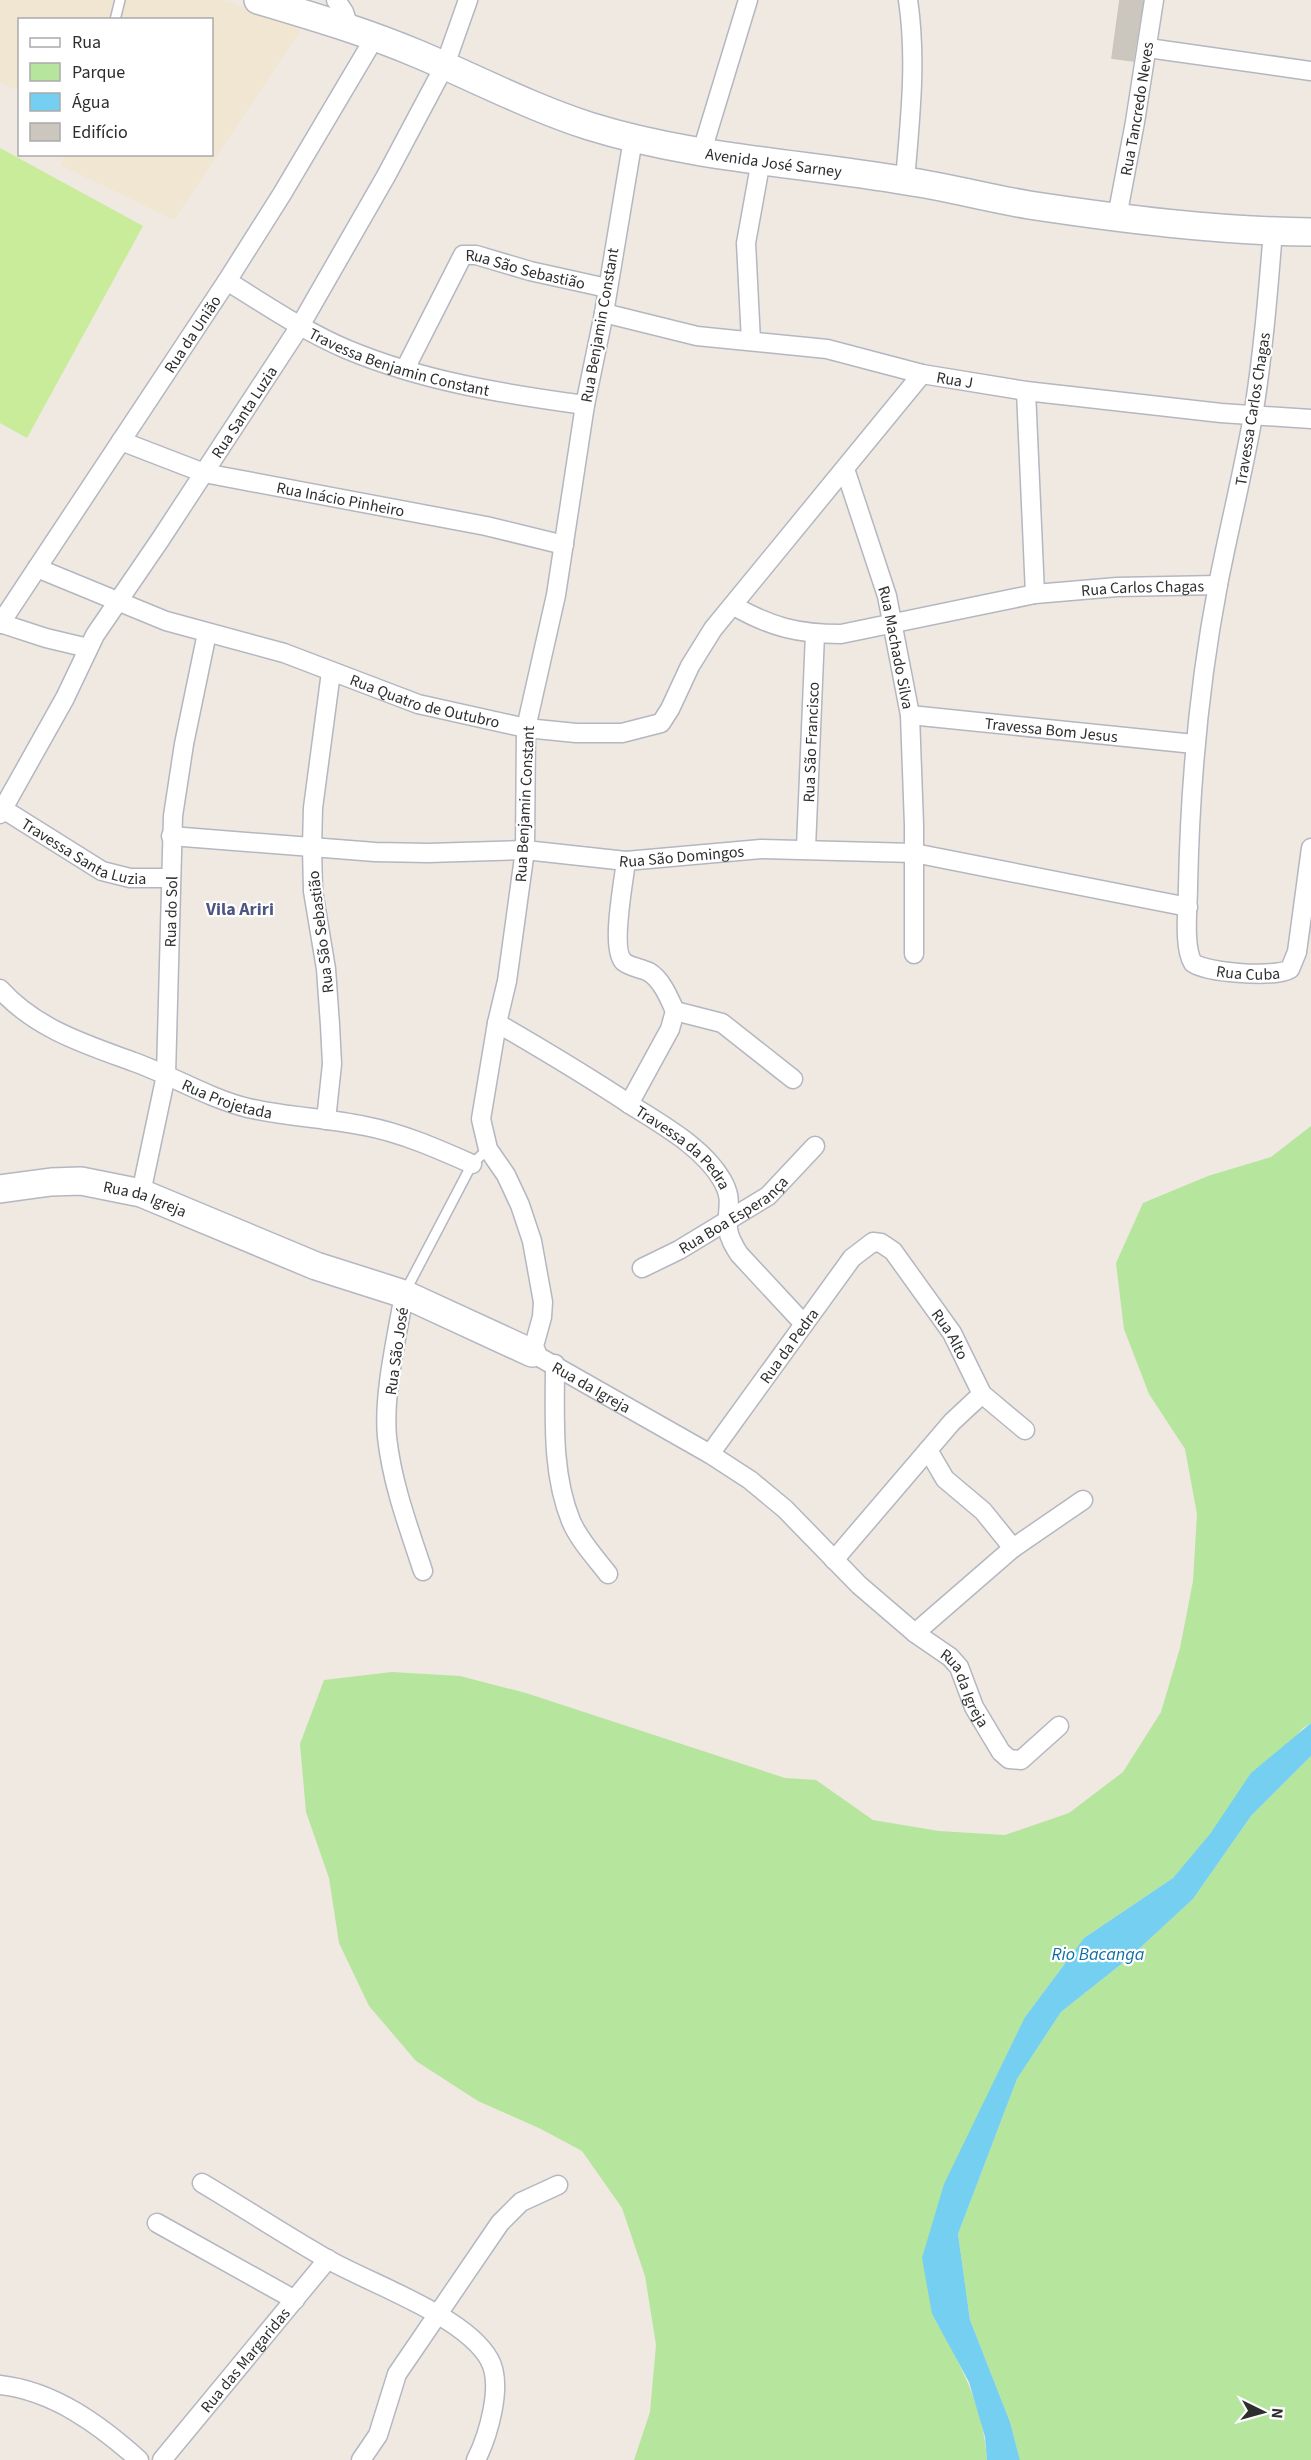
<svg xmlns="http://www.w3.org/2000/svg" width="1311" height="2460" viewBox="0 0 1311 2460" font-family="'Source Sans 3',sans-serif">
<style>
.education{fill:#f0e6d1}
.green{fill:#b6e59e}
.pitch{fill:#c9ec9a}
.water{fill:#75cff0}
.building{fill:#cbc7bf;stroke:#cbc5ba;stroke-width:1.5}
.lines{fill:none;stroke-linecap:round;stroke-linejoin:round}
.lane-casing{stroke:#b4b7c1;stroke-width:12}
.street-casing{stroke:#b4b7c1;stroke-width:21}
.secondary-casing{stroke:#b4b7c1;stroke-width:30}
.lane{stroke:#fff;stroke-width:9}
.street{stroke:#fff;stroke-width:18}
.secondary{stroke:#fff;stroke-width:27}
.labels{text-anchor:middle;stroke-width:4.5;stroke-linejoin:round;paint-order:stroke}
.street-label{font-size:16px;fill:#2e2e2e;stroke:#fff}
.neighbourhood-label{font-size:18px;font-weight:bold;fill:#4d5680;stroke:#fff}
.water-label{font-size:18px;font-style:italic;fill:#0d6fa3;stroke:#fff}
</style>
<rect width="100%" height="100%" fill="#efe9e1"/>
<path class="education" d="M0,0H221L304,25L174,220L61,165L64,155L212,154V20H20L19,91L0,82Z"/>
<path class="green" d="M1311,1126V1723L1303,1728L1173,1878L1084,1938L1025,2017L932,2314C959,2362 983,2403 987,2460H634L650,2412L656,2345L645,2276L622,2208L582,2151L541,2129L478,2101L416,2061L369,2006L339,1943L329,1878L306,1812L300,1744L324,1680L392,1672L460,1676L526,1693L785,1778L816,1780L873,1820L939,1831L1005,1835L1069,1813L1123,1772L1161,1712L1180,1648L1193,1581L1197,1514L1185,1449L1149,1394L1124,1329L1116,1263L1143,1203L1208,1176L1271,1157Z
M1311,1756V2460H1020L1010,2422L970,2320L958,2234L1017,2079L1061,2012L1129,1958L1193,1899L1251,1816Z"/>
<path class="pitch" d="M0,148L143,226L27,438L0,423Z"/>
<path class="water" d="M1311,1723V1756L1251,1816L1193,1899L1129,1958L1061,2012L1017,2079L958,2234L970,2320L1010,2422L1020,2460H987L985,2437L969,2382L932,2314L922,2258L944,2184L1025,2017L1084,1938L1173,1878L1210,1834L1251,1773Z"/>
<path class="building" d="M1120,0H1143L1133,61L1112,58Z"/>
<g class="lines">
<g class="lane-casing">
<path id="lane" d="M115,20L120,0
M405,1292L472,1164L488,1149"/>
</g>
<g class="street-casing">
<g id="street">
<path d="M336,0L344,12L349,27"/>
<path d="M1148,48L1311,71"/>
<path id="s1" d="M633,139L604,313L585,405L556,595L526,728L525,850L507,981L497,1023L481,1119L488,1149L506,1175L520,1205L532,1241L543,1302L542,1317L532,1353L710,1454L750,1480L785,1509L859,1585L915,1633L950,1657L959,1667L974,1707L1001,1752L1009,1759L1021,1760L1059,1726"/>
<path d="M702,151L748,0"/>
<path d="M905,180C910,120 917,60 908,0"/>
<path id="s2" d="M1117,217L1135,122L1154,0"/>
<path id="s3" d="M1273,231C1268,293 1263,355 1253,416C1243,473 1229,528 1218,585C1199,684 1190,786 1188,887C1188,907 1183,947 1193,963C1208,973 1275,978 1290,969L1297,952L1311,848"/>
<path id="s4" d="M227,281C266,305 304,331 346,349C422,381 504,394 585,405"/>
<path id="s5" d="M604,313L697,336L827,349L922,374L1026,391L1221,413L1311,419"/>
<path d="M751,341L746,243L761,160"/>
<path id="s6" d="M405,369L463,255H476L530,271L607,288"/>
<path d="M1026,391L1035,594"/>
<path id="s7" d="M121,441L204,473L486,526L564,545"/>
<path id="s8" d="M845,469L887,596L910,715L914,825V954"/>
<path id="s9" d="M37,568L166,621L284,653L418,704L526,728L576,733H622L661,723L670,709L690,666L713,629L922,374"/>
<path id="s10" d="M734,606C771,627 798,634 841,634L1035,594L1117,587L1218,585"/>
<path d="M0,623L46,638L88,648"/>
<path id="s11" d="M0,624L227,281L282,194L375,37"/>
<path id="s12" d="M910,715L1194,744"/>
<path id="s13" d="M3,809L102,871L130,878H170"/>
<path id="s14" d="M0,814L65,698L95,635L160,540L300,326L386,176L445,65L468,0"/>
<path id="s15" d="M171,836L375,852L428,853L525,850L626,861L761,849L914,853L1188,907"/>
<path id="s16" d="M806,848L815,634"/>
<path d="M626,861C624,880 610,950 624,962C630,967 641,968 649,972C662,980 669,998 675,1011"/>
<path id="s17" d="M0,989C36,1029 85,1044 134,1062C173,1076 208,1098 248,1108C287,1117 327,1118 365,1126C402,1133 438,1149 472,1164"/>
<path d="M675,1011L722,1023L793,1079"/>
<path id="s18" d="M497,1023C542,1049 587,1076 631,1105C662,1125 703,1147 722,1180C734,1201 726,1208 728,1229C729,1238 734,1246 739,1254L804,1324"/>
<path d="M629,1104L670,1029L675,1011"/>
<path d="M326,1120L332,1064L330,1025L326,969L313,891L312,847L313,808L331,672"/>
<path id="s19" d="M141,1193L166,1075L173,816L184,744L207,633"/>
<path id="s20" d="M642,1268L679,1250L768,1196L815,1146"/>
<path d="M404,1294C397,1337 383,1393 387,1437C392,1483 408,1526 423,1571"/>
<path d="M555,1364C555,1416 551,1472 571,1521C579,1540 595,1557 608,1574"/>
<path d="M928,1450L945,1479L983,1511L1013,1548"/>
<path id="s21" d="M710,1454L852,1258L873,1242L881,1243L893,1251L952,1333L982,1394L1025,1430"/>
<path d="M834,1560L952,1422L982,1394"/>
<path d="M915,1633L1013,1548L1083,1500"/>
<path d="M202,2183C244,2208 285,2235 327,2259C371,2284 465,2316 489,2359C504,2384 488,2436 476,2460"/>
<path d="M157,2223L295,2300"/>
<path d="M0,2385C54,2391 100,2425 139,2460"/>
<path id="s22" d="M162,2460L328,2259"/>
<path d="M361,2460L378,2435L397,2374L500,2223L521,2202L558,2185"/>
</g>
</g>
<g class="secondary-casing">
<g id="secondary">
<path id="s23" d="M258,0C312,16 366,32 418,54C475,78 530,107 589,126C691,158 800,163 906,181C947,187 988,198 1029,205C1122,219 1217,231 1311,232"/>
<path id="s24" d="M0,1189L51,1182L81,1181L141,1193L316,1266L404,1294L532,1353"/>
</g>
</g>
<use href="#lane" class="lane"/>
<use href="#street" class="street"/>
<use href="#secondary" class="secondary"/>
</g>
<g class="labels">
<g class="street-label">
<text dy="6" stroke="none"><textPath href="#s2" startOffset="110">Rua Tancredo Neves</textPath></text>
<text dy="6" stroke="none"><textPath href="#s23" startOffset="543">Avenida José Sarney</textPath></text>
<text dy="6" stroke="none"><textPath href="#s6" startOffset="192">Rua São Sebastião</textPath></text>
<text transform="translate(599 325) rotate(-80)" y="6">Rua Benjamin Constant</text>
<text dy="6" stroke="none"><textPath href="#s11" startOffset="348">Rua da União</textPath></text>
<text dy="6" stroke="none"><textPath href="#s4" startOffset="192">Travessa Benjamin Constant</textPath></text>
<text dy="6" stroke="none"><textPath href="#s5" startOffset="358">Rua J</textPath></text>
<text transform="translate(1252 409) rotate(-81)" y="6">Travessa Carlos Chagas</text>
<text dy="6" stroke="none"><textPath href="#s14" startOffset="471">Rua Santa Luzia</textPath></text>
<text dy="6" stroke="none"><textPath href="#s7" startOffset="228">Rua Inácio Pinheiro</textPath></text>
<text dy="6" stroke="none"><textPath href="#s10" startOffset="418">Rua Carlos Chagas</textPath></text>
<text dy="6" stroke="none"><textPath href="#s8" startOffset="186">Rua Machado Silva</textPath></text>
<text dy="6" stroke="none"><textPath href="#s9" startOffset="411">Rua Quatro de Outubro</textPath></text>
<text dy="6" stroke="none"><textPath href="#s12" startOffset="142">Travessa Bom Jesus</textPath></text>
<text dy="6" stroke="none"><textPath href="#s16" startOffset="106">Rua São Francisco</textPath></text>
<text transform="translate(524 804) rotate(-87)" y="6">Rua Benjamin Constant</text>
<text dy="6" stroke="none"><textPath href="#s13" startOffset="93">Travessa Santa Luzia</textPath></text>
<text dy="6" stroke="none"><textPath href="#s15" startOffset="512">Rua São Domingos</textPath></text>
<text dy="6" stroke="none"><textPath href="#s19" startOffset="284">Rua do Sol</textPath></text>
<text transform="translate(320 932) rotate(-97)" y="6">Rua São Sebastião</text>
<text dy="6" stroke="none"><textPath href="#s3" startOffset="796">Rua Cuba</textPath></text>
<text dy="6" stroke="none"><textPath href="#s17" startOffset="255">Rua Projetada</textPath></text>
<text dy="6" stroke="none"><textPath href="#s18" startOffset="225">Travessa da Pedra</textPath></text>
<text dy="6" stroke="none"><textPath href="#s24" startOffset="148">Rua da Igreja</textPath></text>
<text dy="6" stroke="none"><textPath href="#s20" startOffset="106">Rua Boa Esperança</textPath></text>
<text dy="6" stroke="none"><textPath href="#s21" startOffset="392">Rua Alto</textPath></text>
<text dy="6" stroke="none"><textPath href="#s21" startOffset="134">Rua da Pedra</textPath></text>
<text transform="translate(396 1351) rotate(-82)" y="6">Rua São José</text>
<text dy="6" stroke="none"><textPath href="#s1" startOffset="1310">Rua da Igreja</textPath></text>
<text dy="6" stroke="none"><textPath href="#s1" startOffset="1796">Rua da Igreja</textPath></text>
<text dy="6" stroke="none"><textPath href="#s22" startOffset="130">Rua das Margaridas</textPath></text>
</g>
<g class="neighbourhood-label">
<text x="240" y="915">Vila Ariri</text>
</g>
<g class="water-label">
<text x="1098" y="1960">Rio Bacanga</text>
</g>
</g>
<rect x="18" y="18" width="195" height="138" fill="#ffffff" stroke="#ababab" stroke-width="1.5"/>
<rect x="30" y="38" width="30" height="9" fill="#ffffff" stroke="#ababab" stroke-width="1.5"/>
<text x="72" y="48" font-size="18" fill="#2e2e2e">Rua</text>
<rect x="30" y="63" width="30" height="18" fill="#b6e59e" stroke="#ababab" stroke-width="1.5"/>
<text x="72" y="78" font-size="18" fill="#2e2e2e">Parque</text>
<rect x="30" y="93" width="30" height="18" fill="#75cff0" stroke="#ababab" stroke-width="1.5"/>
<text x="72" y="108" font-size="18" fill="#2e2e2e">Água</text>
<rect x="30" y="123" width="30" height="18" fill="#cbc7bf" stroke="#ababab" stroke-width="1.5"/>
<text x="72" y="138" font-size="18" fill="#2e2e2e">Edifício</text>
<g transform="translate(1263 2412) rotate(95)" stroke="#ffffff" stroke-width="4.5" paint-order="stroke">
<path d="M0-4.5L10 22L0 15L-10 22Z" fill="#2e2e2e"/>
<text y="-9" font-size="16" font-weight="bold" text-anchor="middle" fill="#2e2e2e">N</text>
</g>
</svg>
